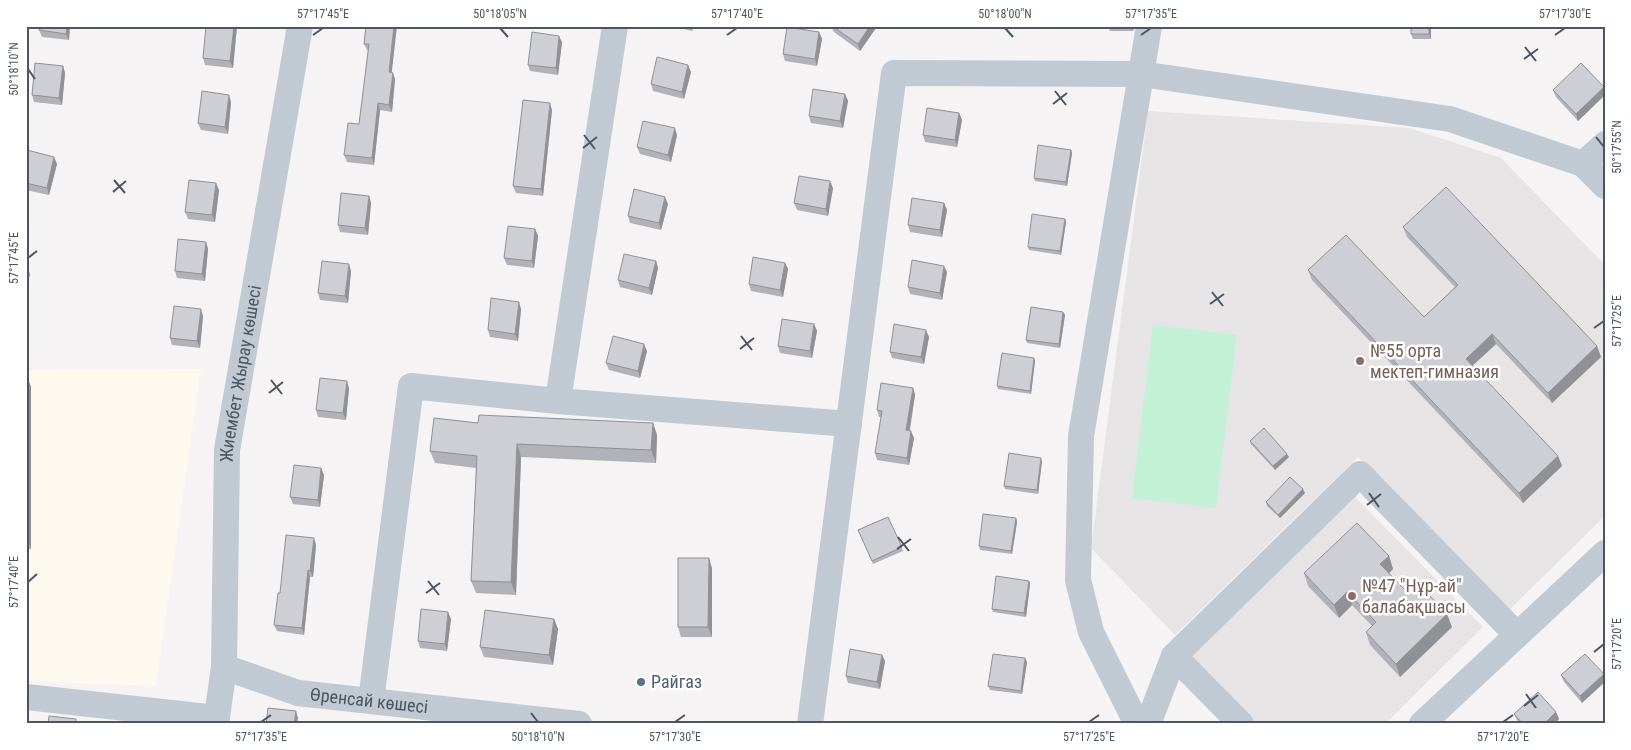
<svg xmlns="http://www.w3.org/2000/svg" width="1631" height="750" viewBox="0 0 1631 750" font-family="'Roboto Condensed',sans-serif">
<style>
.commercial{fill:#fdf9ef}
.education{fill:#e6e4e5}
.green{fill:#c3f1d5}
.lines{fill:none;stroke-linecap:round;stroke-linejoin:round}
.minor{stroke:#c1cad2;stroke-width:26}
.wall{fill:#b0b2b7}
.shaded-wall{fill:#909195}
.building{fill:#cdcfd5;stroke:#909195}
.ticks{fill:none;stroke:#4a5661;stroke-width:2}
.education-dot{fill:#8d6e63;stroke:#fff;stroke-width:2}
.service-dot{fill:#5c6f8a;stroke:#fff;stroke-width:2}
.labels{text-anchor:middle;stroke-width:5;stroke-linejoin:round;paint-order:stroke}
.education-label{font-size:18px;fill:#785e54;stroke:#fff;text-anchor:start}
.street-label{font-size:18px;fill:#4a5661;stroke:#fff}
.service-label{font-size:18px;fill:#4e5e75;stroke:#fff;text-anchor:start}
.neatline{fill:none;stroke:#4a5661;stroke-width:2}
.ticks-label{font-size:12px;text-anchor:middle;fill:#4a5661}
</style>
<rect width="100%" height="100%" fill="#f5f3f3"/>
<path class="commercial" d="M201,369L156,686L26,681V370Z"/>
<path class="education" d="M1148,111L1409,128L1501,158L1605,265V516L1508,611L1358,457L1175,635L1091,548Z
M1353,495L1483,627L1385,724H1256L1190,656Z"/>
<path class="green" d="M1153,325L1237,335L1216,508L1132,498Z"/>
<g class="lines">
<g class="minor">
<path d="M615,26L558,401L849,424"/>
<path d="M1583,164L1605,186"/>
<path id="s1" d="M224,667L298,693L579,724"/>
<path d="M26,697L217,718"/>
<path d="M371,701L411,386L558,401"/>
<path id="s2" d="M216,724L224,667L227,450L300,26"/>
<path d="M810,724L894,73L1141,74L1450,119L1583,164L1605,144"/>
<path d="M1137,724L1091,632L1078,580L1081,436L1149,26"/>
<path d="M1148,724L1174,656"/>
<path d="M1241,724L1174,656L1360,474L1517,635"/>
<path d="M1422,724L1605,553"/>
</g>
</g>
<path class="wall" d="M70,26L69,40L42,37L39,30Z
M237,26L233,68L205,65L203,58Z
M366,26L395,79L392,112L380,110L374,165L347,162L344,155L359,124L368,51L367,50L364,44Z
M671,26H693L692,31Z
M831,26H875L876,28L860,51L834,32Z
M996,26H1025V28L996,27Z
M1108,26H1134L1133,31H1110Z
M1411,26H1431V39H1413L1411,34Z
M819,32L822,39L817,66L785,61L783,54Z
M562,42L558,75L530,71L528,65Z
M63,66L65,73L62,105L34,102L32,95Z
M691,72L684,99L653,91L651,84Z
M1604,87L1605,90V95L1578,121L1556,97L1553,90Z
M845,94L848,101L843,128L811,123L809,116Z
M231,102L228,134L201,130L198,123Z
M552,110L543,196L516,193L513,186Z
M959,113L962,120L957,147L925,142L923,135Z
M677,135L671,162L640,154L637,147Z
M1071,150L1072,153L1067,186L1035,181L1034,178Z
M26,155L57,164L49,195L26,190Z
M833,188L828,216L797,210L794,203Z
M219,190L215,222L188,219L185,212Z
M369,196L371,203L368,235L340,232L338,225Z
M944,203L947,210L942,237L910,232L908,225Z
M668,204L661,230L630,223L628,216Z
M1065,219L1066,222L1061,255L1029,250L1028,247Z
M1403,227L1597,346L1601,357L1552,403L1496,344L1472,366L1558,456L1562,466L1523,503L1312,280L1308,270L1424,317L1455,287L1407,237Z
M535,229L538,236L534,268L507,265L504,258Z
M206,242L208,249L205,281L177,278L175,271Z
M656,261L658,268L652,295L620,287L618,280Z
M785,263L788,269L783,297L751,291L749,284Z
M351,271L348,303L320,300L318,293Z
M947,272L942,300L910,294L908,287Z
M521,309L518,341L490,337L488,330Z
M1063,312L1065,315L1060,348L1027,343L1026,340Z
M203,316L200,348L172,345L170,338Z
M814,324L817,331L812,358L780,353L778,346Z
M929,337L924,364L892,358L890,352Z
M647,351L640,378L609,370L606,363Z
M1034,358L1035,361L1031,394L998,389L997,386Z
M26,374L31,387V549H26Z
M349,388L346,420L318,417L316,410Z
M913,388L915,395L910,431L914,438L909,465L877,460L875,453L881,417H879L877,410Z
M478,423H653L657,435L656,463L521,457L516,595L476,593L471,581L476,468L435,463L430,451Z
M1250,441L1289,457L1275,470L1251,444Z
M1042,461L1038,494L1005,489L1004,486Z
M321,468L324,475L320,507L293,504L290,497Z
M1305,493L1280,518L1267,506L1266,502Z
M888,517L903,551L873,564L858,530Z
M1016,518L1017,522L1012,554L980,550L979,546Z
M316,545L313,577H310L304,635L277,631L274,625L280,593Z
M1389,556L1393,569L1389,574L1404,589L1452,627L1400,677L1370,645L1366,632L1372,626L1352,605L1339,618L1308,586L1304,573Z
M712,568V637H681L678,627Z
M1029,581L1030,584L1026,617L993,612L992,609Z
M451,619L447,651L420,648L418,641Z
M554,619L558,629L553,665L484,657L480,647Z
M1585,654L1582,703L1564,682L1561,675Z
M882,655L885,661L880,689L848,683L846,676Z
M1027,662L1022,694L990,690L988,686Z
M1556,712L1559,719L1554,724H1520L1517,720L1514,714Z"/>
<path class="shaded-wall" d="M67,26H70L69,40L66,34Z
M234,26H237L233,68L230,61Z
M394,26H397L391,79L389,72Z
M690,26H693L692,31Z
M870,26H875L876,28L860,51L858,44Z
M1131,26H1134L1133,31Z
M1429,26H1431V39L1429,34Z
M819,32L822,39L817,66L815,59Z
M559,36L562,42L558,75L556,68Z
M688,65L691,72L684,99L682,92Z
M63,66L65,73L62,105L59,98Z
M393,73L395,79L392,112L389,105Z
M1604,87L1605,90V95L1578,121L1576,114Z
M845,94L848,101L843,128L840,121Z
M229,95L231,102L228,134L225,127Z
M378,103L380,110L374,165L372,158Z
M550,103L552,110L543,196L541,189Z
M959,113L962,120L957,147L955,140Z
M675,128L677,135L671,162L668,155Z
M1071,150L1072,153L1067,186L1066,182Z
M54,157L57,164L49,195L47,188Z
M830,181L833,188L828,216L826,209Z
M216,183L219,190L215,222L212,215Z
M369,196L371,203L368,235L365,228Z
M665,197L668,204L661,230L659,223Z
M944,203L947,210L942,237L940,230Z
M1065,219L1066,222L1061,255L1060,251Z
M535,229L538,236L534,268L532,261Z
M206,242L208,249L205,281L202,274Z
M656,261L658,268L652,295L649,288Z
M785,263L788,269L783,297L780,290Z
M349,264L351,271L348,303L345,296Z
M944,266L947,272L942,300L940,293Z
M27,267L30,274L26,291V271Z
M519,302L521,309L518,341L515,334Z
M201,309L203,316L200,348L197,341Z
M1063,312L1065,315L1060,348L1059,344Z
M814,324L817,331L812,358L810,351Z
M926,330L929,337L924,364L921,357Z
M1492,334L1496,344L1469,369L1466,359Z
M644,344L647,351L640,378L638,371Z
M1597,346L1601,357L1552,403L1548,393Z
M1034,358L1035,361L1031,394L1030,391Z
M26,374L31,387V549L26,536Z
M347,381L349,388L346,420L343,413Z
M913,388L915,395L908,437L906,430Z
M653,423L657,435L656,463L651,450Z
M911,431L914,438L909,465L907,458Z
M517,444L521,457L516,595L511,582Z
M1287,454L1289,457L1275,470L1273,466Z
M1558,456L1562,466L1523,503L1519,493Z
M1041,458L1042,461L1038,494L1037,490Z
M321,468L324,475L320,507L318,500Z
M1303,489L1305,493L1280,518L1278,515Z
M1016,518L1017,522L1012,554L1011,551Z
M314,538L316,545L313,577L310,571Z
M1389,556L1393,569L1385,577L1380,564Z
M709,558L712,568V637L708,627Z
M308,570L310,577L304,635L302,628Z
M1029,581L1030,584L1026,617L1024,613Z
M1347,592L1352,605L1339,618L1334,605Z
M448,612L451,619L447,651L445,644Z
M1447,614L1452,627L1400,677L1396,664Z
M554,619L558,629L553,665L549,655Z
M882,655L885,661L880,689L877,682Z
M1025,658L1027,662L1022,694L1021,691Z
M1604,674L1605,682L1582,703L1580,696Z
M296,711L298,718L297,724H294Z
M1556,712L1559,719L1554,724H1544Z"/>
<path class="building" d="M40,26H67L66,34L39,30Z
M206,26H234L230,61L203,58Z
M366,26H394L389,72L393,73L389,105L378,103L372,158L344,155L348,123L359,124L369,44H364Z
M832,26H870L858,44Z
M1411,26H1429V34H1411Z
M787,27L819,32L815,59L783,54Z
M532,32L559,36L556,68L528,65Z
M657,57L688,65L682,92L651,84Z
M35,63L63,66L59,98L32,95Z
M1581,63L1604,87L1576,114L1553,90Z
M813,89L845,94L840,121L809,116Z
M202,91L229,95L225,127L198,123Z
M523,100L550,103L541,189L513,186Z
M927,108L959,113L955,140L923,135Z
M643,121L675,128L668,155L637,147Z
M1038,145L1071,150L1066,182L1034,178Z
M27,150L54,157L47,188L26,183V155Z
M799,176L830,181L826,209L794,203Z
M189,180L216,183L212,215L185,212Z
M1446,187L1597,346L1548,393L1492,334L1466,359L1558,456L1519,493L1308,270L1346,235L1424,317L1458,285L1403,227Z
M634,189L665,197L659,223L628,216Z
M341,193L369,196L365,228L338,225Z
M912,198L944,203L940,230L908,225Z
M1032,214L1065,219L1060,251L1028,247Z
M508,226L535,229L532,261L504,258Z
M178,239L206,242L202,274L175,271Z
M624,254L656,261L649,288L618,280Z
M753,257L785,263L780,290L749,284Z
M912,260L944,266L940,293L908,287Z
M322,261L349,264L345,296L318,293Z
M491,298L519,302L515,334L488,330Z
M174,306L201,309L197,341L170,338Z
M1031,307L1063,312L1059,344L1026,340Z
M782,319L814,324L810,351L778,346Z
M894,324L926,330L921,357L890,352Z
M613,336L644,344L638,371L606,363Z
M1002,353L1034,358L1030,391L997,386Z
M320,378L347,381L343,413L316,410Z
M881,383L913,388L906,430L911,431L907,458L875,453L882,411L877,410Z
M479,415L653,423L651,450L517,444L511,582L471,581L477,456L430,451L434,418L478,423Z
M1264,428L1287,454L1273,466L1250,441Z
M1009,453L1041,458L1037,490L1004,486Z
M294,465L321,468L318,500L290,497Z
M1290,477L1303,489L1278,515L1266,502Z
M983,514L1016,518L1011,551L979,546Z
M888,517L902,547L872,561L858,530Z
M1357,523L1389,556L1380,564L1404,589L1414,579L1447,614L1396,664L1366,632L1376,622L1347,592L1334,605L1304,573Z
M286,535L314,538L310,571L308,570L302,628L274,625L278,593H280Z
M678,558H709L708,627H678Z
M996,576L1029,581L1024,613L992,609Z
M421,609L448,612L445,644L418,641Z
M485,610L554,619L549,655L480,647Z
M850,649L882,655L877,682L846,676Z
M993,654L1025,658L1021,691L988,686Z
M1585,654L1604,674L1580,696L1561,675Z
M1538,692L1556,712L1544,724H1523L1514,714Z
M268,708L296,711L294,724H266Z
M49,716L76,719V724H48Z"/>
<path class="ticks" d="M500,28L508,37M1005,28L1013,37M313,35L323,28M727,35L737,28M1141,35L1151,28M1555,35L1565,28M1525,47L1536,61M1524,59L1538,49M28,69L35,79M1055,91L1066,105M1053,104L1067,93M584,135L595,149M1596,137L1604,147M583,148L597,137M114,180L125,193M113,192L126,181M28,258L37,251M1212,292L1223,306M1210,304L1224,294M1594,328L1604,321M741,336L752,350M740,349L754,338M271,380L282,394M269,393L283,382M1369,493L1379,507M1367,505L1381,494M898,537L909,551M897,549L911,539M428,581L439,595M28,582L37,574M426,593L440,583M1594,652L1604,644M1526,694L1536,708M1524,706L1538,695M531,713L538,722M261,722L271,715M675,722L685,715M1089,722L1099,715M1503,722L1513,715"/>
<g class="education-dot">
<circle cx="1360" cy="361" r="5"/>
<circle cx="1352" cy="596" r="5"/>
</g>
<circle class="service-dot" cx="641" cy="682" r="5"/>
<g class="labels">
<g class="education-label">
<text x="1370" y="357">№55 орта<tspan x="1370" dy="21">мектеп-гимназия</tspan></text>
<text x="1362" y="592">№47 "Нұр-ай"<tspan x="1362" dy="21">балабақшасы</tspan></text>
</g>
<g class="street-label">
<text dy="6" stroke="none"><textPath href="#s2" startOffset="352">Жиембет Жырау көшесі</textPath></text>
<text dy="6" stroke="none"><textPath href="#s1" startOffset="150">Өренсай көшесі</textPath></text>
</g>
<g class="service-label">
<text x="651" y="688">Райгаз</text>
</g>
</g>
<rect width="1631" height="750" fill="none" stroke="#ffffff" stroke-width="55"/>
<rect x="28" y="28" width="1576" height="694" class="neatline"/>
<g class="ticks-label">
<text x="323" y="18">57°17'45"E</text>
<text x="500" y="18">50°18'05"N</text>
<text x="737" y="18">57°17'40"E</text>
<text x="1005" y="18">50°18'00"N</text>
<text x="1151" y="18">57°17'35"E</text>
<text x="1565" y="18">57°17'30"E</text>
<text transform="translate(14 69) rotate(-90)" y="4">50°18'10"N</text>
<text transform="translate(1617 147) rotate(-90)" y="4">50°17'55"N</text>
<text transform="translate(14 258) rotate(-90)" y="4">57°17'45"E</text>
<text transform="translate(1617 321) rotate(-90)" y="4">57°17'25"E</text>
<text transform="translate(14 582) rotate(-90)" y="4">57°17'40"E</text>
<text transform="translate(1617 644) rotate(-90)" y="4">57°17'20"E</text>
<text x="261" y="741">57°17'35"E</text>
<text x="538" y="741">50°18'10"N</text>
<text x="675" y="741">57°17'30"E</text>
<text x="1089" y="741">57°17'25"E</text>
<text x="1503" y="741">57°17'20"E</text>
</g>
</svg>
